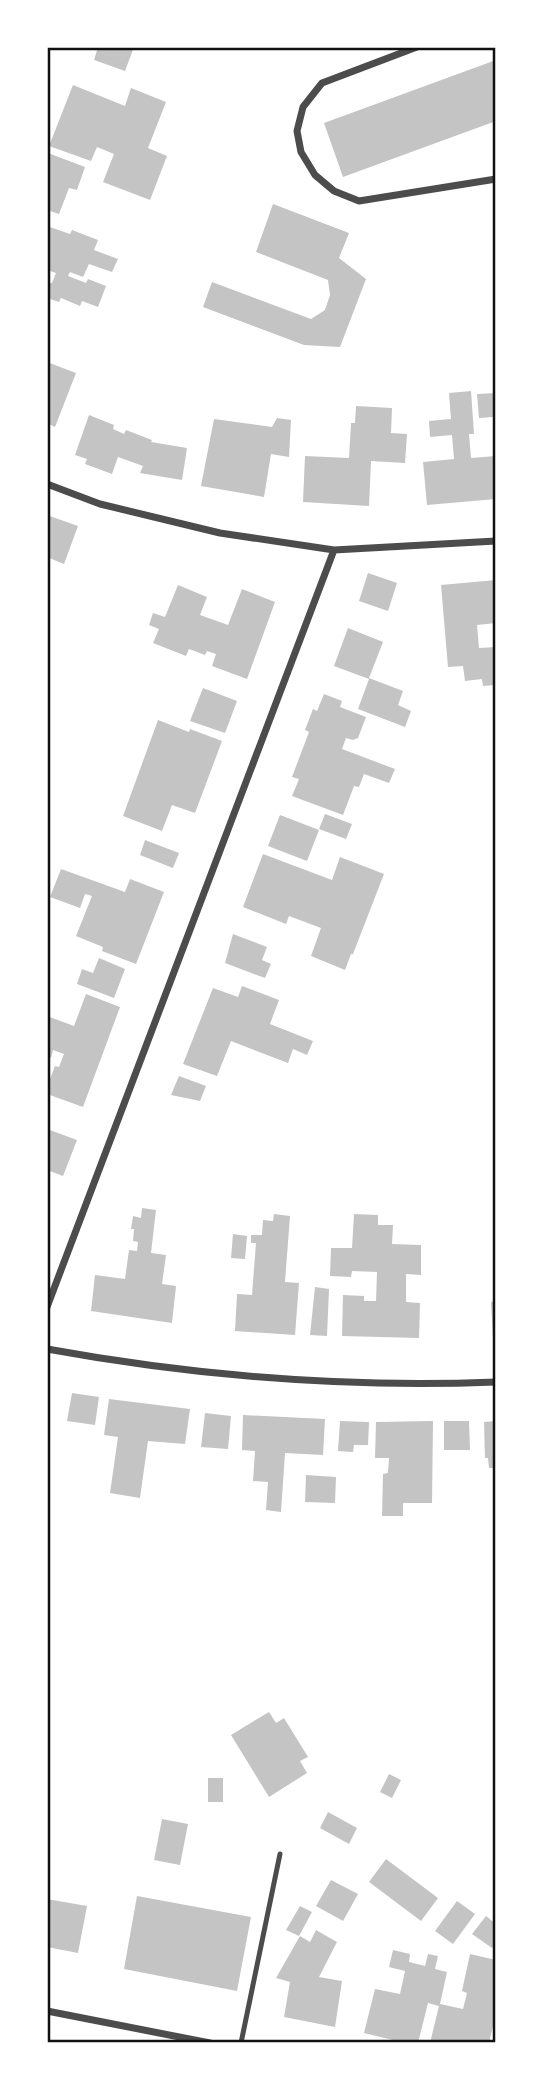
<svg xmlns="http://www.w3.org/2000/svg" width="543" height="2090" viewBox="0 0 543 2090" font-family="'Source Sans 3',sans-serif">
<style>
.building{fill:#c4c4c4}
.lines{fill:none;stroke-linecap:round;stroke-linejoin:round}
.service{stroke:#4c4c4c;stroke-width:5}
.minor{stroke:#4c4c4c;stroke-width:7}
.neatline{fill:none;stroke:#111;stroke-width:2.5}
</style>
<rect width="100%" height="100%" fill="#fff"/>
<path class="building" d="M98,47H134L125,71L94,60Z
M496,60V121L343,177L324,123Z
M73,85L125,106L131,88L166,102L148,148L167,156L150,200L103,182L114,154L97,147L91,161L49,146Z
M48,153L85,167L77,190L69,188L59,214L47,210Z
M273,204L349,233L339,258L366,279L340,347L304,345L203,307L212,282L311,319L325,310L330,295L328,280L256,252Z
M47,226L70,234L72,230L98,240L94,250L118,259L112,272L89,264L83,277L70,272L68,276L86,283L88,279L106,286L98,307L82,301L80,306L61,298L59,302L47,298V289L50,283H52L56,273L47,270Z
M47,362L76,373L55,427L47,423Z
M471,391L474,434H469L471,458L496,456V499L427,505L423,462L454,459L452,435L430,437L429,421L451,419L449,393Z
M496,393V424H494L493,417L479,418L477,394Z
M356,406L392,408L391,433L407,434L405,463L371,461L369,506L303,502L305,456L349,458L351,423H355Z
M89,415L114,425L113,429L124,434L126,430L152,440L151,442L187,448L182,480L140,473L143,466L118,457L112,474L85,464L87,459L75,455Z
M277,418L291,420L289,457L271,454L264,497L201,486L214,419L272,427Z
M47,515L78,526L64,564L47,557Z
M368,573L397,583L388,611L359,601Z
M496,580V623L477,625L479,648L496,647V663L493,664L495,685L483,686L482,679L465,681L463,666L448,667L441,585Z
M178,585L207,597L200,615L228,625L242,589L275,602L247,679L212,666L216,654L207,651L205,655L189,649L186,656L153,643L159,629L149,625L153,613L165,617Z
M348,628L383,642L369,678L403,691L398,705L411,711L405,727L358,709L369,679L334,666Z
M203,688L237,701L225,733L190,721Z
M324,694L342,701L340,707L366,717L358,738L353,740L346,738L342,749L395,769L389,783L364,774L359,787L354,786L343,815L292,796L299,779L292,777L309,732L305,730L313,709L317,711Z
M158,720L189,732L190,729L222,741L195,813L172,805L162,831L123,816Z
M325,814L352,824L346,839L319,829Z
M280,815L319,830L307,861L268,846Z
M145,840L179,853L173,868L140,855Z
M263,854L332,880L340,857L384,874L353,954H351L345,970L311,956L321,928L289,916L286,924L243,907Z
M61,869L125,892L130,879L164,892L136,964L102,951L103,947L76,936L92,896L85,894L80,908L50,897Z
M233,934L267,947L262,960L271,964L265,978L225,963Z
M99,958L125,969L114,998L77,984L82,969L93,973Z
M242,986L279,1000L270,1024L313,1041L307,1055L293,1049L288,1063L231,1041L217,1076L183,1064L213,988L238,997Z
M86,994L120,1007L83,1107L47,1094V1087L55,1066L59,1067L64,1054L53,1050L51,1058L47,1056V1016L74,1026Z
M179,1076L206,1086L200,1101L171,1095Z
M47,1129L77,1140L63,1176L47,1170Z
M142,1208L156,1210L151,1253L166,1255L162,1284L176,1286L172,1323L91,1311L95,1275L125,1279L129,1250L137,1251L138,1242L133,1241L134,1229H131L133,1216L141,1218Z
M274,1214L290,1216L285,1282L299,1283L295,1335L235,1331L237,1294L252,1295L256,1243H251V1235H262L263,1220L273,1221Z
M354,1214L378,1215V1225H393L392,1244L421,1245V1275L406,1274V1302L420,1303L419,1338L342,1336L343,1295L364,1296V1301H376L377,1272L352,1271L351,1277L330,1276L331,1248H352Z
M233,1234L247,1236L245,1259L231,1258Z
M315,1287L329,1289L327,1336L310,1335Z
M496,1301V1338H493L491,1302Z
M72,1393L99,1397L95,1425L67,1421Z
M109,1399L190,1409L185,1444L148,1441L140,1498L110,1493L118,1437L104,1435Z
M205,1413L231,1416L228,1449L201,1447Z
M243,1415L325,1419L323,1455L285,1453L281,1512L266,1510L268,1482L253,1481L255,1451L242,1450Z
M340,1421L369,1422L368,1445H354L353,1452L338,1451Z
M433,1421L432,1503H403V1516H382L383,1474L388,1473L389,1458H375L376,1422Z
M444,1421H469L470,1450H444Z
M496,1421V1468H489L488,1458H485L484,1422Z
M306,1475L336,1477L335,1503L305,1502Z
M269,1712L276,1723L284,1718L308,1757L300,1761L307,1773L269,1797L231,1735Z
M389,1774L401,1780L392,1798L380,1792Z
M208,1778H223V1802H208Z
M328,1812L357,1828L349,1844L320,1828Z
M162,1819L188,1824L180,1865L154,1860Z
M386,1859L438,1898L421,1921L369,1882Z
M331,1880L358,1894L343,1921L316,1906Z
M137,1896L251,1917L237,1991L124,1969Z
M47,1899L87,1906L78,1953L47,1947Z
M457,1901L475,1914L453,1944L435,1931Z
M300,1906L312,1912L299,1936L286,1930Z
M486,1916L496,1924V1943L492,1948L472,1934Z
M316,1930L337,1942L319,1977L342,1981L335,2027L284,2017L290,1982L276,1978L300,1936L310,1942Z
M393,1950L410,1954L409,1962L425,1966L428,1954L438,1956L435,1969L447,1972L440,2004L463,2009L467,1993L462,1991L470,1954L496,1960V2013L489,2043H430L439,2006L428,2003L418,2043H405L364,2033L375,1989L400,1994L405,1971L389,1967Z"/>
<g class="lines">
<path class="service" d="M241,2043L280,1854"/>
<path class="minor" d="M417,47L322,83L303,107L297,131L301,152L315,175L334,191L359,201L496,179
M47,484L100,504L220,533L334,550L496,541
M47,1307L334,550
M47,1349C195,1376 346,1388 496,1382
M47,2011L210,2043"/>
</g>
<rect width="543" height="2090" fill="none" stroke="#ffffff" stroke-width="98"/>
<rect x="49" y="49" width="445" height="1992" class="neatline"/>
</svg>
